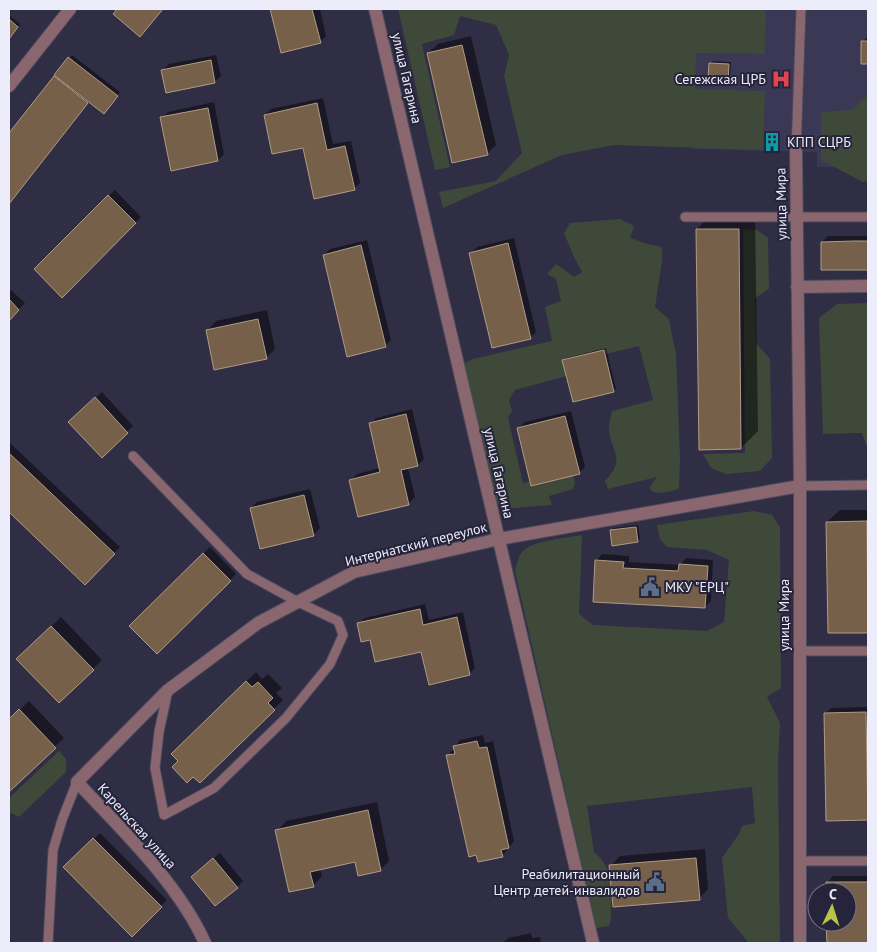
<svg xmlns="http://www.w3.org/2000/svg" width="877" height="952" viewBox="0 0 877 952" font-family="'PT Sans',sans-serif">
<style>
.built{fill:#3a3854}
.green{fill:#3f4939}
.shadow{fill:#0007}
.building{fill:#76604a;stroke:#b19b85}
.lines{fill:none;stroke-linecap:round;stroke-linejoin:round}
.service-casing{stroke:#4a495e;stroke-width:11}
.minor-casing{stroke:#4a495e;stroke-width:14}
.service{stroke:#8a676f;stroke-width:9}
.minor{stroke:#8a676f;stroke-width:12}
.labels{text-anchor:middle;stroke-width:4;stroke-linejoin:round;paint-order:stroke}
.street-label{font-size:14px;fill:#ececfb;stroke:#26243a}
.poi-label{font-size:14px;fill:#ececfb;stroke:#26243a;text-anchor:end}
</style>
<rect width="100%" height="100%" fill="#302e45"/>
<path class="built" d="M696,9H868V167H817V152L693,149Z"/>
<path class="green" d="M398,9H763L766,14L765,54L696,53L695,89L765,91L763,150L614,145L562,155L443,208L439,192L496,181L522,153L504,76L509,55L496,25L460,16L454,35L422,44L450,167L435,170Z
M867,96H868V181L863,182L821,160V112L852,110Z
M620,219L634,226L630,238L644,243L662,247V261L655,307L669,319L676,355L680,457L679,489C669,491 658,496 650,490L651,485L657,477L608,489L605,481C627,458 611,453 609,430C608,424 611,417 612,411L653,400L639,346L579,360L574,374L515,390L509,400L512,411L508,418L523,483L572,471L575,483L573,489L549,496L552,505L503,509L495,501L463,364L473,359L552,341L545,307L561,301L556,279L547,274L556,264L574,277L582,272L574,257L564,233L570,223Z
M743,229L757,230L768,238L769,289L755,298L756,343L770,359L772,458L760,471L726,474L711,468L703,454L745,453Z
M868,303V447H867L862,433L823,434L819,318L837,304Z
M754,511L772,515L780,527L781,688L767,697L780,723L778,764L780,943H749L728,918L722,858L739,834L742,826L755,823L752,787L587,806L594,852C617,872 610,891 611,919L609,926L596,928L515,571C517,564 518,555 524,550C537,540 565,538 582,535L579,614L593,625L707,631L724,622L729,560L707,550L667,547L660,539L657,525Z
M59,751L66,759V772L19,817L9,812V798Z"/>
<path class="shadow" d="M272,9H320L326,36L320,42L282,51Z
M9,15L20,24L9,38Z
M471,36L496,145L487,154L428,53L438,44Z
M868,36V63H862V42Z
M72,55L120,92L106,110L89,101L9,203V135Z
M216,55L221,76L214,82L163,70L169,64Z
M713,61L731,62L730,77L728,80L710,63Z
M323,98L333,144L351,141L360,183L354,189L265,115L271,109Z
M214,102L224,154L218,160L162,118L168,112Z
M770,135L780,136L779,143L777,146L767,138Z
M115,190L141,217L62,296L35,269Z
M714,212H755L758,431L741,448L697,229Z
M828,236H868V269H822V242Z
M514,238L536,332L530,338L471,253L477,247Z
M367,240L391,340L385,346L324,255L330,249Z
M11,290L25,303L9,319V293Z
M267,310L275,349L266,358L207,331L216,321Z
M606,348L616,389L613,391L564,360L566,358Z
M102,392L133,426L102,456L76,416Z
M412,409L424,459L418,465L408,468L415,497L409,503L359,515L351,480L357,474L380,468L370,424L376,418Z
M571,411L585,467L579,473L519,428L525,422Z
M9,442L120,547L85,583L9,510Z
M310,489L320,528L314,535L261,547L251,508L257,502Z
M840,510H868L867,631L827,522Z
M638,525L640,538L638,541L611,531L614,528Z
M210,547L236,574L157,652L131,626Z
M602,554L629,556V562L680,565L686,558L713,560L711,601L705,607L596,561Z
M425,604L429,620L463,612L475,668L469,674L422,650L370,639L358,624L365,618Z
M61,617L102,660L59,702L18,659Z
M256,672L262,679L268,674L282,688L276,693L283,700L200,781L173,754Z
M29,701L64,738L9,790V720Z
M868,707V819L825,714L831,708Z
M483,735L485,743L493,741L514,841L502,856L448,756L460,740Z
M377,802L389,861L380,870L356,860L320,868L322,876L313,886L277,831L286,821Z
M100,833L167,900L132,935L65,867Z
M705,849L708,889L699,898L611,866L620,856Z
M220,853L243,881L237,887L199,871Z
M833,876H868V943H828V922H847V892H827V883Z
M531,933L532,938L540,937L541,943H503L508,938Z"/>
<path class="building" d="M117,9H163L140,37L113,14Z
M270,9H312L321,43L281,53Z
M9,19L18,27L9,39Z
M861,41H868V64H861Z
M462,45L488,155L452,163L427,53Z
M68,57L118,96L104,114L54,75Z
M211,60L215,83L166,93L161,70Z
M709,63L729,64L728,81L708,80Z
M54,76L88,103L9,204V133Z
M317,103L327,150L345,146L355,190L314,199L303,148L272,154L264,115Z
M208,108L218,161L171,171L160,117Z
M766,137L778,138L777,147H766Z
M108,195L136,223L62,298L34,269Z
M696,229H739L741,449L699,450Z
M854,241H868V270H821V242Z
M508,243L531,339L492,348L469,253Z
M361,245L386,347L347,357L323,255Z
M9,299L19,310L9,321Z
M258,319L267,359L214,370L206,330Z
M604,350L614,392L573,402L562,360Z
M95,397L128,433L102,458L68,422Z
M406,414L418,466L401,470L409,505L358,517L349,480L380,472L369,423Z
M565,416L580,474L531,486L517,428Z
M9,453L115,554L85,585L9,512Z
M304,495L314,536L260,549L250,508Z
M867,521L868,633H828L826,522Z
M636,527L638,542L612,546L610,530Z
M203,553L231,581L157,654L129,626Z
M595,560L624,562L623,568L678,571L679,564L708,566L705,608L593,602Z
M420,609L423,625L457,617L470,675L429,685L421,652L375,662L370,640L361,642L357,623Z
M51,626L94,670L59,703L16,659Z
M246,681L252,687L258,682L273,698L268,703L275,710L200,783L193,777L187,783L172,767L178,761L171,754Z
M19,709L56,748L9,792V719Z
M866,712L868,820L826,821L824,713Z
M477,741L479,748L487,747L509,848L501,850L503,857L478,862L476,855L469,857L446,755L455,754L453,746Z
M368,810L381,871L358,876L355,862L310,872L314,887L289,892L275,830Z
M93,838L162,907L132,937L63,867Z
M213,858L238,888L215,906L191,877Z
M696,858L700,900L613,907L609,865Z
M826,882H868V943H827L826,922H847V892H826Z"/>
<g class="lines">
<g class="service-casing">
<path id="service" d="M796,151L801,9
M685,217H868
M133,456L247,574L298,602L338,621L343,635L330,664L286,718L214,788L164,815L155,768L159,732L168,690
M800,486L868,485
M799,651H868
M800,861H868
M48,943L53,850L62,820L77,782"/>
</g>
<g class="minor-casing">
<path id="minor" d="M375,9L593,943
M9,86L70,9
M796,151L800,486V943
M797,287L868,286
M205,943C178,883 122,830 77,782L168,690L258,623L354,572L499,539L800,486"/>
</g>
<use href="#service" class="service"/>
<use href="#minor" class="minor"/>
</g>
<defs>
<g id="hospital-bare" transform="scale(1.5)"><path d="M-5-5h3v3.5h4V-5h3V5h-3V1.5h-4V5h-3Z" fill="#e0444e" stroke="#26243a" stroke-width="2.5" paint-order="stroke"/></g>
<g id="building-bare" transform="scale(1.5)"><path d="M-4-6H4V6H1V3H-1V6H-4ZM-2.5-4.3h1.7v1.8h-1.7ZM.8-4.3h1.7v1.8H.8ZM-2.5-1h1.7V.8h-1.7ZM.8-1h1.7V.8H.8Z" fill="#0f9aa8" stroke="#26243a" stroke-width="2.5" paint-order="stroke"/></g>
<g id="civic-bare" transform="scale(1.5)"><path d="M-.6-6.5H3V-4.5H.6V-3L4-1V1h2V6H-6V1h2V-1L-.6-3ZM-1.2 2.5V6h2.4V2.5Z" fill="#5c6f8a" stroke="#26243a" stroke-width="2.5" paint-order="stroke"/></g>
</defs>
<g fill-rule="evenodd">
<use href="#hospital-bare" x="781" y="79"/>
<use href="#building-bare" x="772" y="142"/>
<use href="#civic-bare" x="650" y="587"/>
<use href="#civic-bare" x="655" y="882"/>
</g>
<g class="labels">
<g class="street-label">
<text transform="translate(407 78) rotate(77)" y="5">улица Гагарина</text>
<text transform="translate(781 204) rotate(-91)" y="5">улица Мира</text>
<text transform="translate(499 473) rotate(77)" y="5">улица Гагарина</text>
<text transform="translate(416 544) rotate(-14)" y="5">Интернатский переулок</text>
<text transform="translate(784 615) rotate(-90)" y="5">улица Мира</text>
<text transform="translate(137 826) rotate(48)" y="5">Карельская улица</text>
</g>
<g class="poi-label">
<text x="766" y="84">Сегежская ЦРБ</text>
<text x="787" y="147" text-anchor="start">КПП СЦРБ</text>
<text x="665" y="592" text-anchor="start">МКУ "ЕРЦ"</text>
<text x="640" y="879">Реабилитационный<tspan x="640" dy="16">Центр детей-инвалидов</tspan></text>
</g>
</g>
<rect width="877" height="952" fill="none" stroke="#ececfb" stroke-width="20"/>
<g transform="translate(832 907) rotate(4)"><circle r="24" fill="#26243a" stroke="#757487"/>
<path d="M0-4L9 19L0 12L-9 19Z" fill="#b9c146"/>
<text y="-8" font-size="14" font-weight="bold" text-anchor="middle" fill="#ececfb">С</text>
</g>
</svg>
